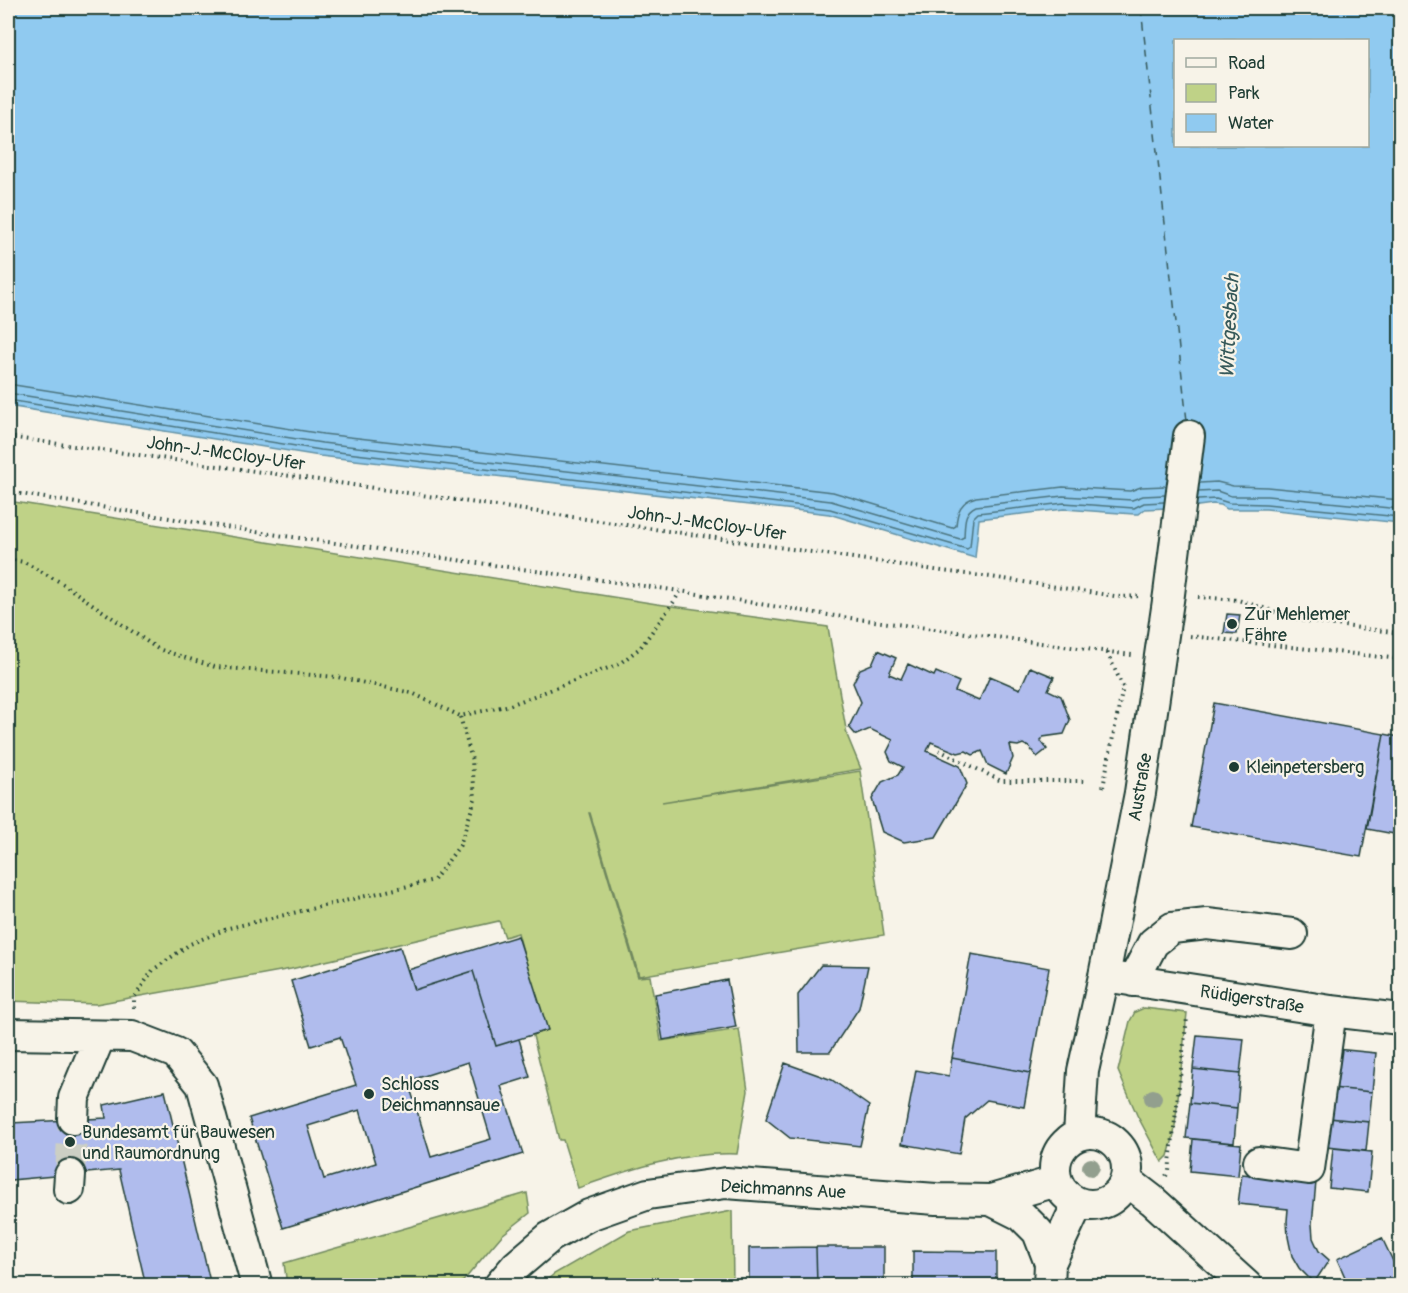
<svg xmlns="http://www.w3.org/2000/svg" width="1408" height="1293" viewBox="0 0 1408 1293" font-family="Pangolin,sans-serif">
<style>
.green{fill:#bfd287;stroke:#6f885e;stroke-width:1.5}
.water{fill:#90caf0;stroke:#6392a5;stroke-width:1.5;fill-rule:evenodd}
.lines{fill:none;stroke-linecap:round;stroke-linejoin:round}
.shore{stroke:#4c757f;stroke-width:1.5}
.ferry{stroke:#36595a;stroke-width:1.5;stroke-dasharray:8 6;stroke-linecap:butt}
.building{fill:#b0bced;stroke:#1f3d34;stroke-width:1.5;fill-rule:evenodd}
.minor-tunnel{stroke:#cccfc4;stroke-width:30;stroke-dasharray:30 15;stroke-linecap:butt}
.minor-casing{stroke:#1f3d34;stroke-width:34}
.path{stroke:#1f3d34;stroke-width:4;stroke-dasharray:1.5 4.5;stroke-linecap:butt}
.minor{stroke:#f7f3e8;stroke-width:30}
.tree{fill:#929f8e}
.poi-dot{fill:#1f3d34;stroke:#f7f3e8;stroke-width:2}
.labels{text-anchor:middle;stroke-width:4.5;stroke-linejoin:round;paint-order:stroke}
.street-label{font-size:18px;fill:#1f3d34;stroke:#f7f3e8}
.poi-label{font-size:18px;fill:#1f3d34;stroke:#f7f3e8;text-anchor:start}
.water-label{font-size:20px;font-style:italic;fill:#36595a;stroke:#f7f3e8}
</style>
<rect width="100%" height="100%" fill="#f7f3e8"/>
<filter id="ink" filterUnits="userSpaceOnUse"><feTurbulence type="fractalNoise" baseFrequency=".0167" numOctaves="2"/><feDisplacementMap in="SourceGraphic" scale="12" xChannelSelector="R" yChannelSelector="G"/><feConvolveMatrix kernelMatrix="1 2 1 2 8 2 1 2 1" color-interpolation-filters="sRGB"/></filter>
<g filter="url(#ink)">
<path class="green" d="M8,501L657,604L828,627L847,735L861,769L662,802L860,771L884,935L639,976L590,813H589L638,977L650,976L661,1041L739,1029L748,1091L737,1154C679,1152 632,1169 578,1188L563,1140H559L532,1032L544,1027L518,933L505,937L499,921L291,969L96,1004L8,1001Z
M1144,1008L1187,1013L1174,1135L1168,1156L1162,1162L1137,1115L1118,1071L1130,1021L1135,1012Z
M527,1193L530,1213L502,1235L490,1249L460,1285H287L284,1263Z
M732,1211L733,1285H541L554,1274L629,1231Z"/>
<path class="water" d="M8,8H1400V523L1266,509H1227L1221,505L1213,504L1191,507L1145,509L1139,514H1134L1064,509L979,519L975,558L829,514L320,456L8,406ZM1176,40H1368V146H1176Z"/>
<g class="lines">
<path class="shore" d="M8,384L323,434L833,492L952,528L956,526C957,511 961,501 976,497L1063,487L1130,491L1141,487L1166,486
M8,393L322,443L831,501L960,539L964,537C965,524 963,512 976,506L1063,496L1132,500L1143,496L1165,495
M8,400L321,450L830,509L967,549L970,547L973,518L978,513L1064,503L1134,508L1144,503L1164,502
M1200,483L1217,482L1233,486L1267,487L1400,500
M1198,492L1217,491L1231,496H1267L1400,509
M1198,500L1216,499L1229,503L1266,504L1400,517"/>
<path class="ferry" d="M1141,8L1187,421"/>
</g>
<path class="building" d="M1227,614L1240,615L1237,634L1224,633Z
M878,650L896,658L889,674L901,679L908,664L934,676L936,672L959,682L955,691L979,701L990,676L1020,689L1030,667L1054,677L1048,690L1061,696L1070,720L1064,734L1043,737L1041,741L1047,749L1037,757L1029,747L1023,744L1018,746L1010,745L1013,758L1006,774L988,765L982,751L973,755L966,751L958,753L931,742L927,751L960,766L967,784L936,837L904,842L882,832L872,799L882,782L898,775L903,767L891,761L887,752L893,740L870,729L856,735L849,727L861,702L853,683L860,669L872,664Z
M1214,703L1384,734L1361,857L1191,827Z
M1384,734L1400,737V835L1367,829Z
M518,936L548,1030L496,1046L473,971L414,990L408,970Z
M400,947L414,990L473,971L496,1046L519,1039L530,1077L501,1086L523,1154L283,1228L249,1118L356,1085L340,1037L311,1046L291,981ZM468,1062L491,1139L431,1157L408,1081ZM360,1110L376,1163L324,1179L308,1126Z
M971,954L1049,968L1030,1073L952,1058Z
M821,965L868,966L859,1008L830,1052H799L798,995Z
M727,980L736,1027L663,1040L655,994Z
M1197,1035L1244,1039L1240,1074L1193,1069Z
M1336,1049L1376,1053L1372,1092L1332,1088Z
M952,1058L1030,1073L1024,1107L987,1100L965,1119L959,1154L902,1144L916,1070L949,1076Z
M785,1063L832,1080L869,1106L860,1146L790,1138L766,1119Z
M1193,1069L1240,1074L1237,1108L1190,1103Z
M1332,1088L1372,1092L1369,1122L1329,1118Z
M165,1091L211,1286H146L119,1170L11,1180L8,1278V1104L11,1105V1123L106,1118L104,1105Z
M1190,1103L1237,1108L1234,1143L1186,1138Z
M1329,1118L1369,1122L1366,1151L1326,1147Z
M1193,1139L1241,1144L1238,1176L1190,1171Z
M1333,1148L1372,1152L1368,1192L1329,1188Z
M1242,1174L1316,1182L1312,1224L1313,1238L1319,1251L1329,1260L1314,1283L1299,1268L1292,1256L1288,1237L1287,1221L1288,1209L1238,1204Z
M1382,1238L1400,1276V1286H1349L1337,1259Z
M816,1247H884V1286H817Z
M816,1247L817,1286H749V1248Z
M913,1251L996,1252V1286H913Z"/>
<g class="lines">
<path class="minor-tunnel" d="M70,1175L73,1119"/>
<g class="minor-casing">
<path id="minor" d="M1104,976L1331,1011L1400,1019
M1133,981L1153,943L1172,928L1207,924L1292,934
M8,1034L132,1036L176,1053L202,1085L257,1286
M73,1119L74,1098L100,1036
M1055 1169a36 36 0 1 1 72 0a36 36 0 1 1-72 0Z
M1079,1135L1083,1071L1104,976L1140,793L1169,594L1189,436
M1259,1162L1309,1169L1331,1011
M1126,1180L1152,1200L1247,1286
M69,1189L70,1175
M991,1200L1021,1215L1038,1232L1050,1263
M499,1286L516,1266L550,1237L589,1215L648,1194L726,1183L936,1199L991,1200L1057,1181
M1049,1286L1050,1263L1078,1203"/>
</g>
<path class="path" d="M8,437L305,478L942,571L991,577L1121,597L1140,596
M8,492L256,532L680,591L828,615L1132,655
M8,559L24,562L60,582L158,649L215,667L337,677L412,693L460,716L510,705L619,664L640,648L673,603L680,592
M1198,597L1238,600L1305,621L1400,633
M1190,636L1400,659
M939,750L1001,781H1085
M1103,787L1123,687L1107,652
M134,1008V998L153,970L190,944L229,928L434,880L460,845L475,799L472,760L460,716
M1166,1176L1169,1171L1187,1018"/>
<use href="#minor" class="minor"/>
</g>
<g class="tree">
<circle cx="1153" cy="1098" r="9"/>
<circle cx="1091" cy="1167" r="9"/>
</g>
</g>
<g class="poi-dot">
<circle cx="1232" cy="624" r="6"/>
<circle cx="1234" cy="767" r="6"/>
<circle cx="369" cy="1094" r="6"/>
<circle cx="70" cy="1142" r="6"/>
</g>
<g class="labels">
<g class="street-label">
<text transform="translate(226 453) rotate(8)" y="6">John-J.-McCloy-Ufer</text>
<text transform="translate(707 523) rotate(8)" y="6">John-J.-McCloy-Ufer</text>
<text transform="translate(1140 787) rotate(-80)" y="6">Austraße</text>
<text transform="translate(1252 999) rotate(9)" y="6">Rüdigerstraße</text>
<text transform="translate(783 1189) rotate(3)" y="6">Deichmanns Aue</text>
</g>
<g class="poi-label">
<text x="1244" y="620">Zur Mehlemer<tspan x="1244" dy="21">Fähre</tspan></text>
<text x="1246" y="773">Kleinpetersberg</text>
<text x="381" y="1090">Schloss<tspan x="381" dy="21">Deichmannsaue</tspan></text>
<text x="82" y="1138">Bundesamt für Bauwesen<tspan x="82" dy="21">und Raumordnung</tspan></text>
</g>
<g class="water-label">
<text transform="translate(1229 326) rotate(-87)" y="7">Wittgesbach</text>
</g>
</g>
<rect width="1408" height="1293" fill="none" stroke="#f7f3e8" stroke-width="30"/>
<rect x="15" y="15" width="1378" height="1263" fill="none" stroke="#1f3d34" stroke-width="2" filter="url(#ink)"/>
<rect x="1174" y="39" width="195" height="108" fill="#f7f3e8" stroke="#a1aaa0" stroke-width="1.5"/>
<rect x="1186" y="58" width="30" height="9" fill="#f7f3e8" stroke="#a1aaa0" stroke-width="1.5"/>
<text x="1228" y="69" font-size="18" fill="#1f3d34">Road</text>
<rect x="1186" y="84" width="30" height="18" fill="#bfd287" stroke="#a1aaa0" stroke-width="1.5"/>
<text x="1228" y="99" font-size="18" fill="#1f3d34">Park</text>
<rect x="1186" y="114" width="30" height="18" fill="#90caf0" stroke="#a1aaa0" stroke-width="1.5"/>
<text x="1228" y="129" font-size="18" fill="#1f3d34">Water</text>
</svg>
